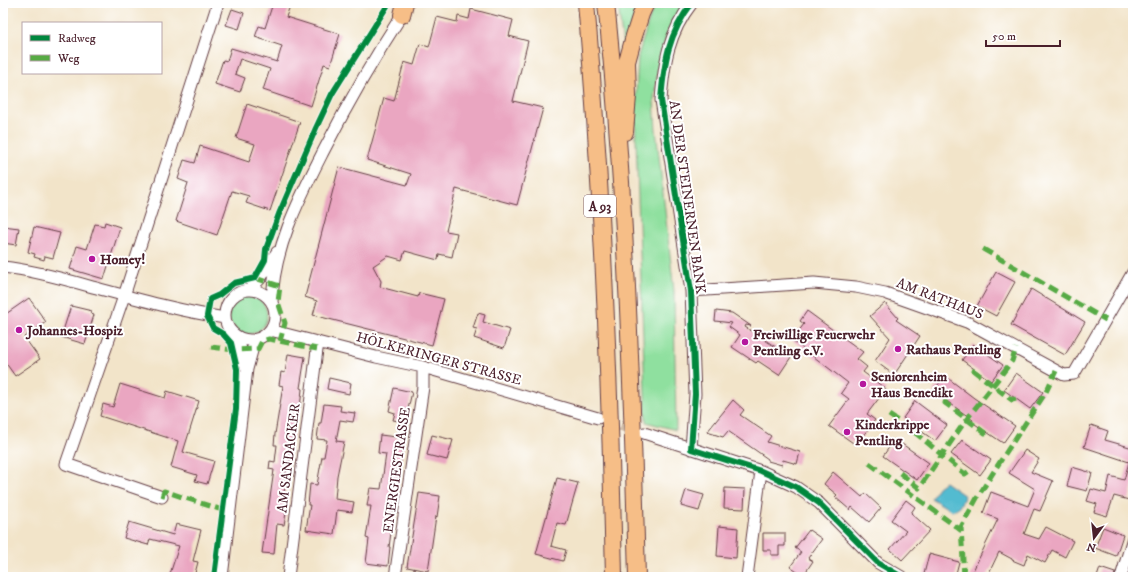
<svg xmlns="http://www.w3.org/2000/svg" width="1136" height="580" viewBox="0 0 1136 580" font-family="'IM FELL DW Pica',serif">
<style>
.green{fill:#8fe09f;stroke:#6c8065}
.water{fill:#52bbd0;stroke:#4e6d7e}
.building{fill:#eaa6c1}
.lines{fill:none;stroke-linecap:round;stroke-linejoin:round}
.minor-tunnel{stroke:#d0bda9;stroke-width:11;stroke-dasharray:11 5.5;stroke-linecap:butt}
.minor-casing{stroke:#633d43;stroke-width:13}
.highway-casing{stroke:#633d43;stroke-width:18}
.minor{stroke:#fff;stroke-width:11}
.highway{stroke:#f6be87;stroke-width:16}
.quiet{stroke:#57aa44;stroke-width:5;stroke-dasharray:10 5;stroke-linecap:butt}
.cycleway-casing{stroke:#fff;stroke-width:8}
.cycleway{stroke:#00873e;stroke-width:6}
.poi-dot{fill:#b5179e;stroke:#fff;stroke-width:1.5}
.labels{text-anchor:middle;stroke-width:4;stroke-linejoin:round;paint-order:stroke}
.shield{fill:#fff;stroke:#80626b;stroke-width:1}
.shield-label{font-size:13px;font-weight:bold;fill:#4a1f2b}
.street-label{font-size:14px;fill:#4a1f2b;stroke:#fff}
.poi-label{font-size:14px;font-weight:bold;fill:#4a1f2b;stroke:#fff;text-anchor:start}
</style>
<rect width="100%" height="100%" fill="#fff"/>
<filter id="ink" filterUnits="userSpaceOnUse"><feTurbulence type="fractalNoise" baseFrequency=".025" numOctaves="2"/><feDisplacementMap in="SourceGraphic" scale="8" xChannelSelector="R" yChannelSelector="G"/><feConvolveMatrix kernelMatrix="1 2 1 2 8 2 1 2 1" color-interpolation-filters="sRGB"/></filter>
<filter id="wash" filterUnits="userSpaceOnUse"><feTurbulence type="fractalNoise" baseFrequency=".012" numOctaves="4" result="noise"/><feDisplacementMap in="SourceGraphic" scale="16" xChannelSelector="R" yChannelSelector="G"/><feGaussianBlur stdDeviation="0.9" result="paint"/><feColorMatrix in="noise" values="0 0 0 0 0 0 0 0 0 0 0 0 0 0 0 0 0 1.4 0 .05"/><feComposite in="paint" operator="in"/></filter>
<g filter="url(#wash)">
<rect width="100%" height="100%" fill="#f2e4c9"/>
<path class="green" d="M618,3H637L624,55Z
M657,3H683L668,32L659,58L654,100L656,130L674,291L676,430L646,422L635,112L638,56L650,17Z
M229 315a19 19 0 1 1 38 0a19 19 0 1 1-38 0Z"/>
<path class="water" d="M945,482L965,496L959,507L952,511L931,498L938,487Z"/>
<g id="blocks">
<path class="building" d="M273,3H291L286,17L340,34L330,66L324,64L311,106L263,90L270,69L240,59L235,74L245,78L240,92L215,84L223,60L227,61L231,48L277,62L282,46L255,37L259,26L265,28Z
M232,9L244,13L239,29L226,25Z
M471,9L513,20L509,36L528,41L513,101L543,108L517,205L456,189L446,231L457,233L452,257L439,254L438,260L405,251L402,260L388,256L373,266L381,281L380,287L418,297L419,293L444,299L432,345L313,315L317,301L305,297L339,167L407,185L411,174L367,160L384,98L394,101L404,62L414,65L420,44L429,47L437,17L457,22L458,16L469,19Z
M247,104L300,122L270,211L246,203L249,196L232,191L217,235L176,221L188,183L178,179L184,160L195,163L200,146L249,162L255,144L236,138Z
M105,222L120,227L104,279L70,269L77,246L87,249L95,224L104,226Z
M3,226L19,228L16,245L3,243Z
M34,227L60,233L53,258L45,256L44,260L34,257L35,254L28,252Z
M996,272L1015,282L996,316L977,306Z
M1031,289L1085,322L1065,355L1011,325Z
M29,298L46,322L24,337L40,359L15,376L3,359V316Z
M885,303L898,318L896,320L920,336L894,375L875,361L890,338L870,316Z
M71,306L92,311L91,314L94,315L85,344L61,337Z
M716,311L732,313L751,326L746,325L745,327L791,357L779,375L758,361L756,363L732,347L740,335L729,327L732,323L715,321Z
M807,311L863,352L857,359L867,367L863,372L886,389L867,414L875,420L856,445L829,426L849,399L841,393L848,383L792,340L804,324L800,321Z
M478,313L485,315L483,322L510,330L504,348L474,338L477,329L473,328Z
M973,344L1003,365L991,381L962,360Z
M288,354L305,357L300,388L302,389L300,408L297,407L289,464H287L285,479H286L283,500L288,501L284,525L277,524L274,554L262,553L274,470L269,469L270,461L275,462L277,445H274L275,434L283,386L279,385L281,372L285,373Z
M1016,373L1043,392L1030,409L1004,390Z
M945,376L974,398L1015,426L1003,443L972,422L973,420L933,391Z
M329,378L351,383L349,394L327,389Z
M120,384L165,398L167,391L199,401L183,452L214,461L207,484L195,481L197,475L171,467L178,441L100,416L103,404L113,407Z
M394,388L412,392L405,422L393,420L395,413L389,411Z
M733,400L744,410L740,415L771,436L767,442L800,452L797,464L783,460L782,465L768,461V459L728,431L723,437L707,432Z
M915,401L947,425L935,441L903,418Z
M324,404L341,406L340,411L355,413L353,422L340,420L336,441L344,442L337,476L335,499L354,502L352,512L337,510L334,534L306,530L310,505H308L310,484L317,485L322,457H324L327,440L317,439L319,423H321Z
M1091,425L1108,431L1105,440L1133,448V485L1129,500L1114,496L1107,516L1094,512L1097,504L1087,501L1091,489L1106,493L1110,476L1124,480L1129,462L1084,447Z
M380,435L404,438L389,547H390L388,566L366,563L369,539L366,538L371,506H367L370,488L381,489L386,454L378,453Z
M432,435L453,440L447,460L427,455Z
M895,439L929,463L917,480L883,456Z
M962,440L991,460L980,475L951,454Z
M1025,450L1039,459L1031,472L1053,481L1040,511L1034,509L1024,534L1039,539L1046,527L1073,541L1065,557L1052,550L1045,563L1028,554L1024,565L1012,560V559L999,552L987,577H970L998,519L983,513L991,492L1028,506L1035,489L1009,473Z
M1072,467L1092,473L1087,491L1067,486Z
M833,472L862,497L865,493L881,508L869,522L852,507L850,510L835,497L837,495L824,484Z
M557,478L578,483L566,525L557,523L551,546L566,550L563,561L536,554Z
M725,488L745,489L744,509L724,508Z
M686,490L704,495L699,511L681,506Z
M419,493L440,496L437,517L436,516L428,571L407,567Z
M906,500L915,507L911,513L930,530L902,560L890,549L906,531L891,520Z
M129,522L173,535L176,524L201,530L193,561L198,562L194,577H169L179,546L150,539L148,545L124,538Z
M719,526L738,528L736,558L717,556Z
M1103,527L1123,535L1116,556L1095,548Z
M809,530L822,539L808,558L813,561L803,576L790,567L801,552L795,548Z
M763,533H785V546H779V555H771V550H763Z
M929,554L959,562L955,577H936L924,574Z
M1100,568L1115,573L1114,577H1097Z"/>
</g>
</g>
<g filter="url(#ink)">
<use href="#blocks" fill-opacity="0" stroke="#633d43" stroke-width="1"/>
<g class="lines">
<path class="minor-tunnel" d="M605,420L638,431"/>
<g class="minor-casing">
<path id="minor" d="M3,267C32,270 61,278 89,286C134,298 179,311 225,318
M249,290L260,279L277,252
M225 315a25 25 0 1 1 50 0a25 25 0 1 1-50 0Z
M691,291L814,283L856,287L885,293L967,322L1064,375L1074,374L1133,272
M272,303C273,249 299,199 323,152C348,103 375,56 405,10
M270,330L376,357L423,367L598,418
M238,337L241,350L247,369
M644,433L761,471L796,487L819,503L878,563L902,577
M691,449L695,394L691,291L661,100C664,63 668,34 692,3
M162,497L66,464L124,296L218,3
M222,577L247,369L255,340
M288,577L318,342
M395,577L423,387V367
M747,577L761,471
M1121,577L1133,538"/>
</g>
<g class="highway-casing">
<path id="highway" d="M586,3C603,194 610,386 614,577
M606,3C626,194 632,386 637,577
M402,15L405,3
M625,132L628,96L627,62L634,36L641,14L646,3"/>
</g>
<use href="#minor" class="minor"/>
<use href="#highway" class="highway"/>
<path class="quiet" d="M983,249L1106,320
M255,278L280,286L278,302L285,323L280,341
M211,347L233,350L258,349L262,341L269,339L317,349
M975,369L974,371L1012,400L1016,399
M946,400L945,403L985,433L987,432
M889,415L918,435
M921,431L918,435L965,474L972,469
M869,463L962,531
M900,473L919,488L966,420L1012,361L1016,348
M162,497L164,491L222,510
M964,577L961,527L977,498L1005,454L1046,392L1056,371"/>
<g class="cycleway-casing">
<path id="cycleway" d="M692,3C668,34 664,63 661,100L691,291L695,394L691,449L761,471L796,487L819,503L878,563L902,577
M214,577L236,409L237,369L231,343L223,334L213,328L207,316L210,299L219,295L234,283L255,278L265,260L266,249L279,214L316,128L332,94L389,3"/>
</g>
<use href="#cycleway" class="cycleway"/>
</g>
</g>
<g class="poi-dot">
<circle cx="92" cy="259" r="4"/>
<circle cx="19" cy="330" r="4"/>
<circle cx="745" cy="342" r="4"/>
<circle cx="898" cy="349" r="4"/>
<circle cx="863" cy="384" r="4"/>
<circle cx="847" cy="432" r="4"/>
</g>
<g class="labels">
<rect class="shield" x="584" y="195" width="32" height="22" rx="3"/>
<g class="shield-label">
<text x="600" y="211">A 93</text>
</g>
<g class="street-label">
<text transform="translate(688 197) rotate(82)" y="5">AN DER STEINERNEN BANK</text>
<text transform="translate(940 298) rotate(21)" y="5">AM RATHAUS</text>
<text transform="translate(439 358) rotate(15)" y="5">HÖLKERINGER STRASSE</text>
<text transform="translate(288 458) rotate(-83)" y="5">AM SANDACKER</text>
<text transform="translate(396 470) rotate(-82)" y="5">ENERGIESTRASSE</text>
</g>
<g class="poi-label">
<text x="100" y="264">Homey!</text>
<text x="27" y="335">Johannes-Hospiz</text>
<text x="753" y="339">Freiwillige Feuerwehr<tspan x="753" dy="16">Pentling e.V.</tspan></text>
<text x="906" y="354">Rathaus Pentling</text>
<text x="871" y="381">Seniorenheim<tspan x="871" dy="16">Haus Benedikt</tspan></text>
<text x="855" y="429">Kinderkrippe<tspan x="855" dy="16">Pentling</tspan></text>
</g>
</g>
<rect width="1136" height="580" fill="none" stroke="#fff" stroke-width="16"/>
<rect x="22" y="22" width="140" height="52" fill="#ffffff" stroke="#b7a5aa"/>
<rect x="30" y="35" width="20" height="6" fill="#00873e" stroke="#b7a5aa"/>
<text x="58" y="42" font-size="12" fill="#4a1f2b">Radweg</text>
<rect x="30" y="55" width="20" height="6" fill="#57aa44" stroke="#b7a5aa"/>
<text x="58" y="62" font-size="12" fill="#4a1f2b">Weg</text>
<g transform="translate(1094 538) rotate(195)" stroke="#ffffff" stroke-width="3" paint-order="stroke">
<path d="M0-3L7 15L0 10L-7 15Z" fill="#4a1f2b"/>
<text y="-6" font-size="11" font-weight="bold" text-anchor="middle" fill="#4a1f2b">N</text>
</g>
<path d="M986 40v6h74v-6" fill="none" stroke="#4a1f2b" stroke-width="2"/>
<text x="992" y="40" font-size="12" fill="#4a1f2b" stroke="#ffffff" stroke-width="3" paint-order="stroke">50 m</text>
</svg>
